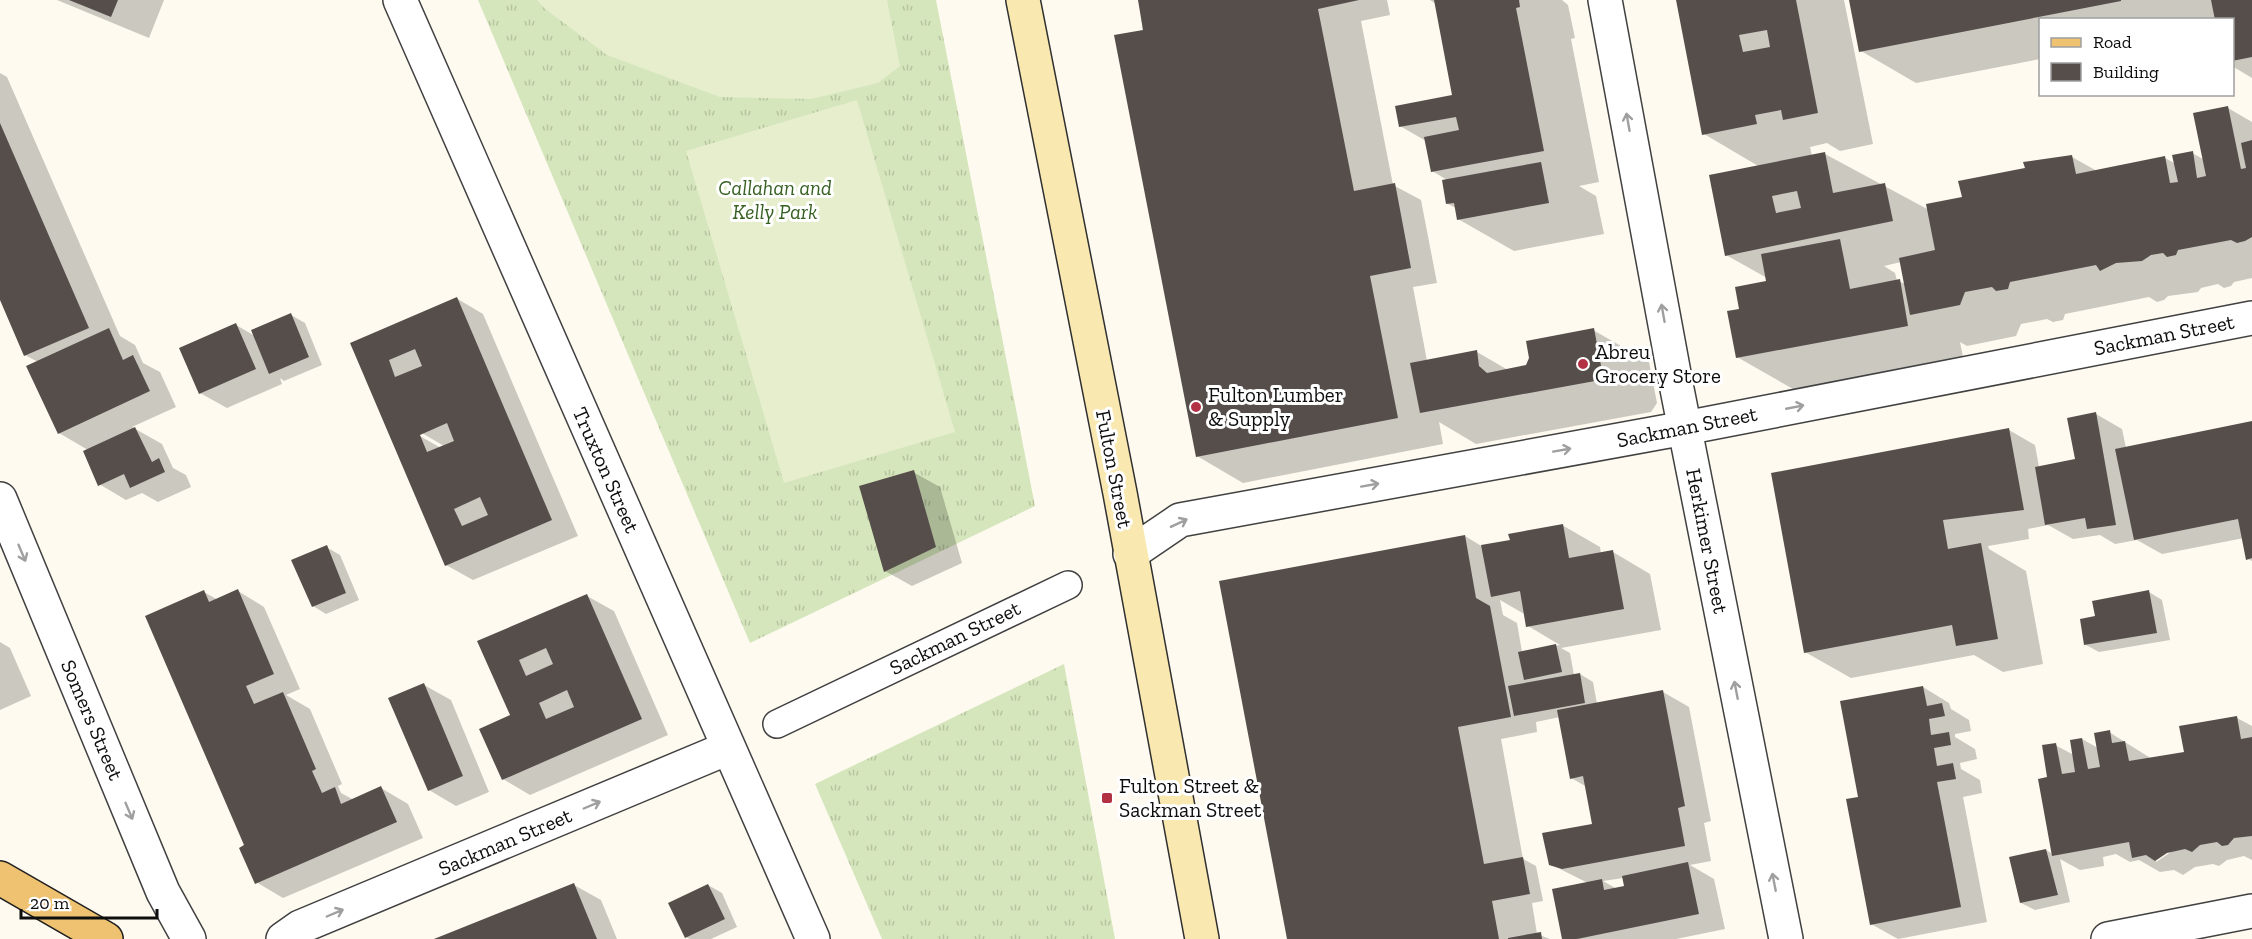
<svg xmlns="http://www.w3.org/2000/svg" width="2252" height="939" viewBox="0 0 2252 939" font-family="'Zilla Slab',serif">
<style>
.grass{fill:url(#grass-tufts)}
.pitch{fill:#e6eecd}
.shadow{fill:#0003;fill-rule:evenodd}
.building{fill:#564e4b;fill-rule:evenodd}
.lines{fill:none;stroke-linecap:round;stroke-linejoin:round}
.pedestrian-casing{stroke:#414141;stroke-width:30}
.minor-casing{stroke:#414141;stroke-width:36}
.secondary-casing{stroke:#303030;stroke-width:36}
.primary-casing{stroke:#1f1f1f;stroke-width:36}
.pedestrian{stroke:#fff;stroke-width:27}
.minor{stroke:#fff;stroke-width:33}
.secondary{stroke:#f9e9b0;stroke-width:33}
.primary{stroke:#eec270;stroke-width:33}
.oneway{stroke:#9f9f9f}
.poi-dot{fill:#b33145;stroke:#fff;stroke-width:2}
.labels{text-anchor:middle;stroke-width:6;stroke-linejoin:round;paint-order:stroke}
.park-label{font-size:21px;font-style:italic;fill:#376123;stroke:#fff}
.street-label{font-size:21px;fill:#0e0e0e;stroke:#fff}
.poi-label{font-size:21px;fill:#0e0e0e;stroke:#fff;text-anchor:start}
</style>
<defs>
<pattern id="grass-tufts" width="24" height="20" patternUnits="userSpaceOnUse" patternTransform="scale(1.5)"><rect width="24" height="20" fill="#d6e6bc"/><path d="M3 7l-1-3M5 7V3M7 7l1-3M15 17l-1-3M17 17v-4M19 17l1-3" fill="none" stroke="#b6c4a0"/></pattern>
</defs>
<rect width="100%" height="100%" fill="#fefaf0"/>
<path class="grass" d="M478,0H936L1035,506L750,643Z
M1064,664L1115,939H882L815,784Z"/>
<path class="pitch" d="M537,0H887L900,66L878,83L811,99L720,97L607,55L544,8Z
M857,100L955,432L784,483L686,151Z"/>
<path class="shadow" d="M57,0H164L149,38Z
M1139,0H1387L1390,15L1361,21L1393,185L1421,200L1437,283L1413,287L1427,361L1477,352L1508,370L1527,366L1531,358L1593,330L1649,362L1657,403L1651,412L1476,444L1439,422L1443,444L1243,483L1197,456Z
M1430,0H1562L1568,5L1575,38L1571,39L1599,182L1579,186L1596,196L1604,234L1514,251L1458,219L1456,208L1448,204L1449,181L1432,171L1426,141L1400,126L1453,96L1436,4Z
M1677,0H1844L1873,144L1840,151L1827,143L1810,147L1812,156L1825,154L1929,210L1964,198L2027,169L2072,157L2097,171L2165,158L2176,164L2192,153L2205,160L2228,108L2252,122V278L2234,282L2231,286L2224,288L2218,284L2201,288L2198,292L2168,296L2164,300L2157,302L2149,297L2065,314L2063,320L2053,322L2047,319L2021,324L2016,336L1967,346L1960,342L1963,357L1793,389L1737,357L1740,311L1768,282L1767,278L1726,255L1760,167L1704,134ZM1901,262L1906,284L1897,281L1895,273L1884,266Z
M1851,0H2252V78L2232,66V20H2040V59L1916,83L1861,51Z
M0,73L7,77L120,336L135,345L143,363L160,372L176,407L132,427L162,444L173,468L186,475L191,487L158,502L142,493L126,500L99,484L88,450L59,433L38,362L25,355L0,297Z
M456,298L483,314L578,536L473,580L446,565L352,343ZM415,429L444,446L441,448L413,432Z
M291,315L305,323L322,365L284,381L280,378L282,384L227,408L200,393L236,325L255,336Z
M2096,414L2122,429L2126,448L2252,423V561L2248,559L2244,538L2162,554L2137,540L2115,544L2100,535L2073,539L2048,525L2028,529L2029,539L1988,546L1989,549L2026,571L2043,664L2003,672L1974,655L1851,678L1805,652L2009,430L2035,445L2039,467L2076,461Z
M913,472L940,487L962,563L912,586L885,571Z
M1562,525L1600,547L1601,554L1613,552L1650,574L1661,630L1561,648L1570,653L1574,675L1580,674L1593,682L1597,704L1663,692L1689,707L1711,821L1704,823L1711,861L1690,865L1714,879L1725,929L1676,939H1564L1588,883L1550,864L1594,825L1587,787L1571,778L1560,717L1536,722L1537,732L1501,739L1523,859L1536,866L1543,901L1532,903L1537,934L1550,939H1289L1465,536L1483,547L1511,541ZM1500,600L1526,615L1528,626L1560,645L1522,652L1517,623L1503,615ZM1623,878L1625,887L1617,889L1603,881Z
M326,547L340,555L359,600L326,614L313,606Z
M238,591L264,607L300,689L286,695L310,709L342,784L338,786L341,793L354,800L381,788L408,804L423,838L283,898L256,882L246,846L204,592L218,600Z
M2149,592L2162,600L2170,640L2099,652L2086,645L2096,618Z
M587,596L614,611L668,735L530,795L503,779L512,716L479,642Z
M0,642L10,648L31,696L0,710Z
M424,685L451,700L489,792L456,806L429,790Z
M1923,687L1949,703L1951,709L1969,720L1971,731L1955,734V737L1975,749L1977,759L1960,763L1961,769L1980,780L1982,793L1963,797L1987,922L1898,939L1871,924L1860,798Z
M2237,718L2252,726V860L2244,856L2227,860L2219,866L2213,864L2195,867L2183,875L2174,870L2160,872L2139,860L2130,862L2116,854L2103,857L2104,866L2080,870L2060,859L2070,902L2035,910L2021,903L2046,850L2053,854L2049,778L2055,745L2074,755L2082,739L2098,748L2109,732L2152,759L2185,753ZM2173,847L2174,850L2156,862V859Z
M574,885L601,900L617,939H434Z
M708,885L722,893L737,927L711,939H690L686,937Z"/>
<path class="building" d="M69,0H118L111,17Z
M1138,0H1359L1318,9L1354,191L1395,183L1411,268L1370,276L1398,418L1196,457L1114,35L1143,30Z
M1434,0H1519L1520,7L1516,8L1544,151L1431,172L1424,137L1459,130L1456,117L1399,127L1395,106L1452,95Z
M1676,0H1796L1818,113L1783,120L1781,110L1755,115L1757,124L1702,135ZM1767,30L1770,47L1743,52L1739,35Z
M1849,0H2121V1L1859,52Z
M2211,0H2252V57L2232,61V20H2215Z
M2228,106L2241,169L2246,168L2241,143L2252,140V237L2245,241L2237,243L2231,240L2178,250L2176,255L2167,257L2163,253L2151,255L2142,261L2116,263L2100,271L2096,265L2010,282L2008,289L1996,291L1992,287L1965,292L1960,305L1910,315L1899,258L1935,250L1926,204L1962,197L1958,181L2025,168L2023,162L2072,155L2076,174L2165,156L2170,183L2178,182L2172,155L2193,151L2197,178L2206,176L2193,113Z
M0,123L89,328L24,356L0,300Z
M1825,152L1833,193L1885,183L1893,221L1725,256L1709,175ZM1797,191L1801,208L1776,213L1772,196Z
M1541,162L1549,203L1457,220L1454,203L1446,204L1442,180Z
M1840,239L1850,289L1900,279L1908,326L1736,358L1727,311L1739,309L1735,287L1766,281L1761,254Z
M457,297L552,520L445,566L350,343ZM415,349L422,366L395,377L389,360ZM447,423L454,441L427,452L420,435ZM480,497L488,515L462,526L454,509Z
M291,313L309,357L269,374L251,330Z
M236,323L256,369L199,394L179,348Z
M109,328L123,360L133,355L150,391L58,434L26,366Z
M1594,328L1602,371L1595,381L1420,413L1410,363L1477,350L1479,366L1487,373L1526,365L1529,358L1526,341Z
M2096,412L2116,525L2087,529L2085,518L2045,525L2035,467L2075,459L2067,418Z
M2252,421V558L2246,560L2238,519L2134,540L2115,449Z
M135,427L152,462L159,458L165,472L130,488L124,474L98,486L83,451Z
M2009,428L2024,510L1943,520L1948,549L1981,543L1998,639L1956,646L1952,625L1804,653L1771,473Z
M914,470L936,547L884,572L859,486Z
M1563,524L1569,558L1613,550L1624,609L1526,627L1520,591L1491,597L1481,545L1510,540L1508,534Z
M1465,535L1476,598L1490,606L1511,717L1458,727L1484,864L1523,857L1530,894L1492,901L1499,939H1287L1219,581Z
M327,545L346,593L312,607L291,560Z
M238,589L274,674L246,686L254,704L283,692L316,769L312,771L322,793L335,787L341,804L381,786L397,822L255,884L239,848L244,845L145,616L204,590L209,602Z
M2149,590L2157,633L2084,645L2080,619L2095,616L2092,601Z
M587,594L642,719L502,780L479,729L510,715L477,641ZM546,648L553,664L526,676L519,660ZM567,690L574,707L546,719L539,703Z
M1556,644L1562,672L1524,680L1518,652Z
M1580,673L1585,703L1514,716L1508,686Z
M424,683L463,776L428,791L388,698Z
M1923,686L1927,706L1942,703L1945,716L1929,719L1931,735L1949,732L1951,745L1934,748L1937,766L1953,763L1956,779L1937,782L1961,907L1870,925L1846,799L1858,797L1840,701Z
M1663,690L1685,806L1678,808L1685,846L1562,869L1549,865L1542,833L1592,824L1583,776L1570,779L1557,710Z
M2237,716L2241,739L2252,737V836L2234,838L2228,845L2222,846L2217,842L2200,845L2192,852L2185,849L2167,853L2155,861L2146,855L2132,858L2129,842L2052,856L2038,779L2047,777L2042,745L2056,743L2062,774L2075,772L2070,740L2082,738L2088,769L2100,767L2094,733L2110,730L2112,743L2125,741L2129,761L2184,752L2179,726Z
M2046,849L2058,895L2020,903L2009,857Z
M1688,862L1699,914L1577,939H1562L1552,889L1602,879L1604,890L1624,886L1622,876Z
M574,883L597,939H434Z
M708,884L725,919L685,938L668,903Z
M1541,932L1542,939H1508V938Z"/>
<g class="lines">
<g class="pedestrian-casing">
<path id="pedestrian" d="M777,724L1068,585"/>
</g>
<g class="minor-casing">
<path id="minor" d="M400,0L813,939
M1605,0L1676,384L1786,939
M0,499L163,892L189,939
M1130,554L1180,520L1685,428L2252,318
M283,939L300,927L728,748
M2108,939L2252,911"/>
</g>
<g class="secondary-casing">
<path id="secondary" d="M1023,0L1120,493L1202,939"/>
</g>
<g class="primary-casing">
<path id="primary" d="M0,878L106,939"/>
</g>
<use href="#pedestrian" class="pedestrian"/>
<use href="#minor" class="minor"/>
<use href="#secondary" class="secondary"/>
<use href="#primary" class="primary"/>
</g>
<defs><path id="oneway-shaft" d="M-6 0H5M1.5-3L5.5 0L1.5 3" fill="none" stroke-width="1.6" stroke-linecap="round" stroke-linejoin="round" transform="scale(1.5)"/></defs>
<g class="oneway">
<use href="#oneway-shaft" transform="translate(1628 122) rotate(-100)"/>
<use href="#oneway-shaft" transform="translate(1663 313) rotate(-100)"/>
<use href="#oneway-shaft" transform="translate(1795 407) rotate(-11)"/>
<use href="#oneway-shaft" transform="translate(1562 450) rotate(-10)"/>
<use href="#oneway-shaft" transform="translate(1370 485) rotate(-10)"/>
<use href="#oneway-shaft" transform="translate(1179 523) rotate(-25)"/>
<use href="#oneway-shaft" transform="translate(22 553) rotate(67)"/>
<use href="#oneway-shaft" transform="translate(1736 690) rotate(-101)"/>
<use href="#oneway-shaft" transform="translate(592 805) rotate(-23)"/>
<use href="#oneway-shaft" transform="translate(129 811) rotate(67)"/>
<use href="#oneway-shaft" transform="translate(1774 882) rotate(-101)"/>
<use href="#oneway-shaft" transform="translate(335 913) rotate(-23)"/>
</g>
<g class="poi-dot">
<circle cx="1583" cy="364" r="6"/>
<circle cx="1196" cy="407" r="6"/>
<rect x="1101" y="792" width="12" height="12" rx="3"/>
</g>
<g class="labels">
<g class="park-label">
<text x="775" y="195">Callahan and<tspan x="775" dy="24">Kelly Park</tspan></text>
</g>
<g class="street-label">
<text transform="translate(2164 335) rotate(-11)" y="7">Sackman Street</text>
<text transform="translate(1687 427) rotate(-11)" y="7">Sackman Street</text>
<text transform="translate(1114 469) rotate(79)" y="7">Fulton Street</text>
<text transform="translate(606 470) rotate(66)" y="7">Truxton Street</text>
<text transform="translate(1707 541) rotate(79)" y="7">Herkimer Street</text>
<text transform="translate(955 638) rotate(-26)" y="7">Sackman Street</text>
<text transform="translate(92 720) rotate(67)" y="7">Somers Street</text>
<text transform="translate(505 842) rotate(-23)" y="7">Sackman Street</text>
</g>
<g class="poi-label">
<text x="1595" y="359">Abreu<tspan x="1595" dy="24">Grocery Store</tspan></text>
<text x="1208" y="402">Fulton Lumber<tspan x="1208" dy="24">&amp; Supply</tspan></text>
<text x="1119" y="793">Fulton Street &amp;<tspan x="1119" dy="24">Sackman Street</tspan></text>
</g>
</g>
<rect x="2039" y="18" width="195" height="78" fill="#ffffff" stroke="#9f9f9f" stroke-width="1.5"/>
<rect x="2051" y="38" width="30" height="9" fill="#eec270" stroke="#9f9f9f" stroke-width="1.5"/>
<text x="2093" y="48" font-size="18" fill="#0e0e0e">Road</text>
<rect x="2051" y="63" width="30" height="18" fill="#564e4b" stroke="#9f9f9f" stroke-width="1.5"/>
<text x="2093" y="78" font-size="18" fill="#0e0e0e">Building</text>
<path d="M21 909v9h136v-9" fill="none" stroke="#0e0e0e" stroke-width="3"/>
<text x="30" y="909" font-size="18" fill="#0e0e0e" stroke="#ffffff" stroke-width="4.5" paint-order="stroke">20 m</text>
</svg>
